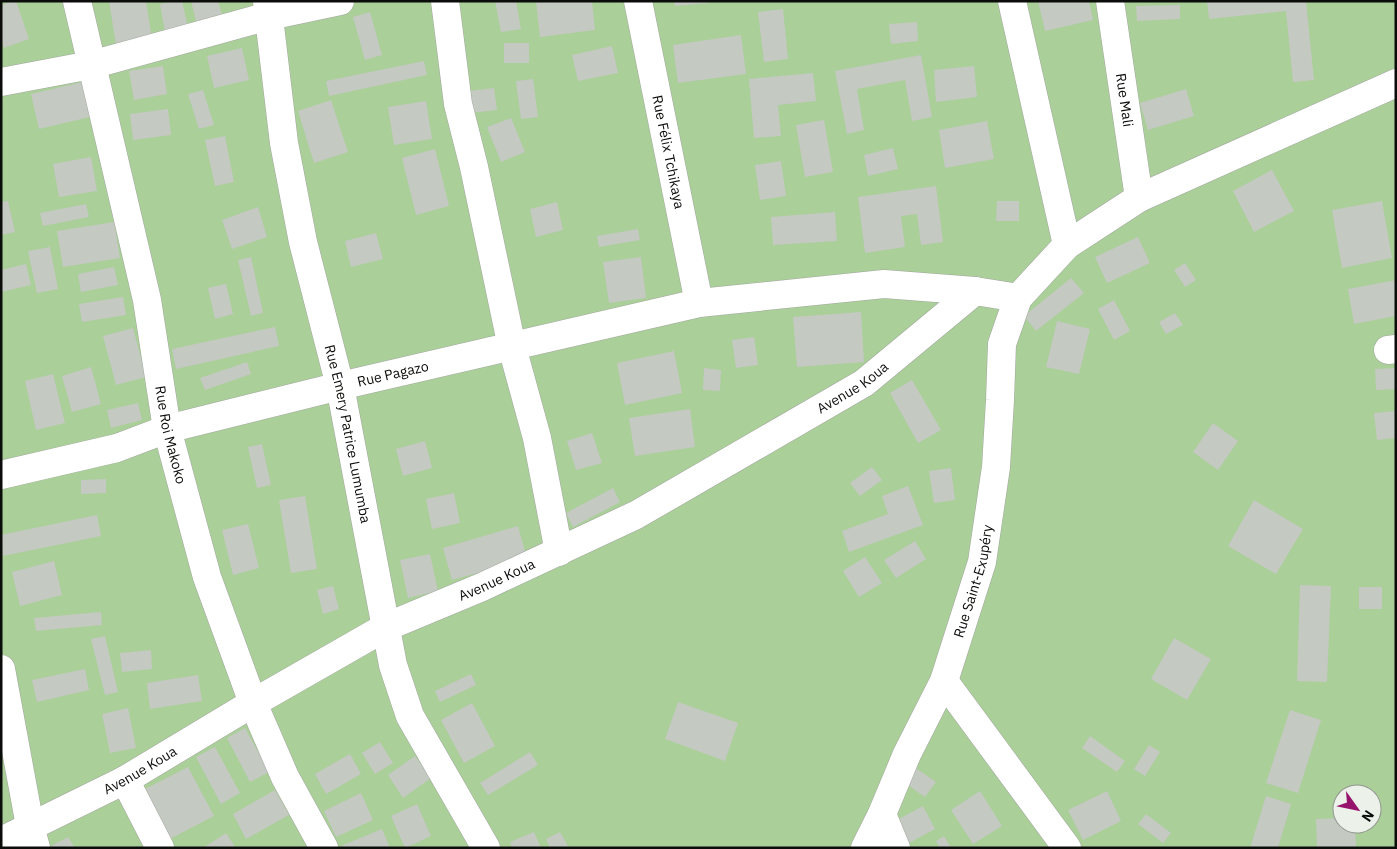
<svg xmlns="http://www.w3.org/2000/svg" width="1397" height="849" viewBox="0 0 1397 849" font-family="'IBM Plex Sans',sans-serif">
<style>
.green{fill:#aacf98;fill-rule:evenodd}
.building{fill:#c4c9c2}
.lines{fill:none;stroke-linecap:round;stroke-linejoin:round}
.minor-casing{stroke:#a2a7a0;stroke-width:29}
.minor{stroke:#fff;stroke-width:28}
.labels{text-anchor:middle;stroke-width:4;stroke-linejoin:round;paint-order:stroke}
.street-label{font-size:14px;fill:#0b0d0a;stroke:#ecf1ea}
</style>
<rect width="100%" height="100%" fill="#dfe4dd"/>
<path class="green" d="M1,1H1396V848H1ZM1342,794H1372V824H1342Z"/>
<path class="building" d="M13,1H16L29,39L4,48L1,40V5Z
M109,1H146L152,39L116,45Z
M175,1H182L188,27L165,32L160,4Z
M191,1H218L224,22L198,29Z
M495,1H516L521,29L501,32Z
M536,1H592L595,30L540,37Z
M674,1H708V3L675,6Z
M1038,1H1089L1093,20L1045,31Z
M1207,1H1306L1314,80L1293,82L1286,11L1209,19Z
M1180,5V19L1137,21L1136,6Z
M783,9L788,59L764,62L758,12Z
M370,12L382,55L365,60L353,17Z
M917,22L918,41L891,44L889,24Z
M741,35L746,74L678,83L673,45Z
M504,43H529V63H504Z
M612,46L618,73L578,81L572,55Z
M242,48L249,80L214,88L207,56Z
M921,55L932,117L912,121L905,80L857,89L864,130L847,134L835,71Z
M424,61L427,75L329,96L326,81Z
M163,66L167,94L134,100L129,71Z
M974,66L977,97L936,102L934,70Z
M813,73L816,101L778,105L781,136L754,138L749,79Z
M533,79L538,117L521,119L516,81Z
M83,82L90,117L39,129L31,94Z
M494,88L497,110L471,113L469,91Z
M1186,89L1194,116L1148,130L1140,103Z
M203,90L214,125L199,129L188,94Z
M331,100L348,152L314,163L298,111Z
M426,101L432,139L394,145L388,107Z
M168,109L171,135L133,140L130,114Z
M511,118L525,152L501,162L487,127Z
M824,120L833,172L805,177L796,125Z
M987,121L994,159L945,168L939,130Z
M225,136L234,182L215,186L205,140Z
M893,148L898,169L868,176L864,155Z
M435,149L449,206L416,215L402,158Z
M91,157L97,191L59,197L53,164Z
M781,161L786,196L760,200L755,165Z
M1272,170L1294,211L1254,232L1233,191Z
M936,186L943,242L921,245L917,214L901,216L905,247L865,253L858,197Z
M8,201L15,232L1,235V202Z
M997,201H1019V221H996Z
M1382,201L1392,258L1342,268L1332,210Z
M557,202L563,230L536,237L530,209Z
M86,204L89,217L43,226L40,213Z
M258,207L267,237L232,249L222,220Z
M835,212L837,241L773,245L771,217Z
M114,222L120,258L63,267L57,231Z
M638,229L640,240L599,247L597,236Z
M376,233L383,259L351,267L345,241Z
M1138,237L1150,263L1107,283L1095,257Z
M50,247L58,289L37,293L28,251Z
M251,257L263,313L251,316L238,260Z
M641,257L646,298L609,303L603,262Z
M1185,263L1196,280L1185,287L1174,270Z
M26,264L31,285L1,292V270Z
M114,267L118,285L81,292L78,274Z
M1071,278L1084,293L1036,331L1024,316Z
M1396,280V316L1354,324L1348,289Z
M226,284L233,314L215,319L208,288Z
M123,297L126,315L82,322L79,304Z
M1114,300L1130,331L1114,340L1098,309Z
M861,312L864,362L797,367L793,317Z
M1175,313L1183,325L1166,334L1159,322Z
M1057,321L1090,329L1079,374L1046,367Z
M275,327L279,346L176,369L172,349Z
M133,328L146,377L116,385L103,336Z
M754,337L758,365L736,368L732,340Z
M674,351L682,393L625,405L617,363Z
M247,362L251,374L205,390L200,378Z
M91,367L101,404L72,412L62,376Z
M704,368L721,370L720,391L703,390Z
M1396,368V389L1376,390L1375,369Z
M53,374L65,423L36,430L25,381Z
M912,380L941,430L918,443L890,393Z
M138,403L142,420L111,428L107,410Z
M690,409L695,447L635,456L629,418Z
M1396,411V438L1377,440L1374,413Z
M1213,423L1238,441L1218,470L1193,452Z
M592,433L602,463L576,470L567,441Z
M425,441L432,468L403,476L396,449Z
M262,444L271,485L257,488L248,447Z
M872,467L882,480L860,496L850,483Z
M951,468L955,500L934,503L929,471Z
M106,479V493L81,494V480Z
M908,486L923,525L849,552L842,531L888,514L882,496Z
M613,488L620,502L573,527L566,513Z
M454,493L460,523L432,529L426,499Z
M305,496L317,569L291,573L279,500Z
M1254,500L1303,529L1276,574L1228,546Z
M97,515L101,536L3,556L1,535Z
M248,524L259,568L233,575L222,530Z
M518,526L527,559L452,580L443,548Z
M915,541L926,559L896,578L884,560Z
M430,554L438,591L408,598L400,560Z
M865,557L882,583L859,597L843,571Z
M54,561L62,595L20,606L12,572Z
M1300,585L1331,586L1327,682L1297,681Z
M333,586L339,609L323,614L317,590Z
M1359,587H1382V609H1359Z
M101,612L102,625L36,631L34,618Z
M105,636L118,692L105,695L91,639Z
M1174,638L1211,659L1187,700L1151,679Z
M151,650L152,669L122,672L120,653Z
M85,669L89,690L37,702L32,680Z
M471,674L476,685L440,702L435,691Z
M198,675L202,701L150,709L147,683Z
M678,702L738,723L725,761L665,739Z
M472,703L495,746L464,763L441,720Z
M128,708L136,748L110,753L102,714Z
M1290,710L1321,720L1298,793L1266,783Z
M245,728L269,772L250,782L227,738Z
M1090,736L1125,761L1117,772L1082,748Z
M380,742L393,763L375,774L362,753Z
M1149,745L1160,752L1145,776L1134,769Z
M215,747L240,793L221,804L196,757Z
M530,752L538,765L488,795L480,783Z
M350,754L361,774L326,794L315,774Z
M415,756L431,778L403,798L388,775Z
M188,767L214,816L168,840L143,790Z
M916,768L936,782L925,797L905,783Z
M275,790L289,815L246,839L233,814Z
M980,791L1002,826L973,844L951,810Z
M1107,791L1121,821L1083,840L1068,810Z
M361,793L373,820L336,837L324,811Z
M1266,796L1291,804L1278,848H1250Z
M417,804L431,836L405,848L391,816Z
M923,806L935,829L909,843L897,820Z
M1146,814L1171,833L1163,843L1138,824Z
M1342,818V824H1355L1356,848H1317L1316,819Z
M382,829L390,848H336Z
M534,832L541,848H512L510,842Z
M560,832L569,848H550L546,839Z
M226,833L236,848H203Z
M944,836L951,848H940L936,841Z
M68,837L75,848H52L51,846Z"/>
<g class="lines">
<g class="minor-casing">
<g id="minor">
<path id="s1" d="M77,1L147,300L167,429L207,577L253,703L285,777L324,848"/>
<path id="s2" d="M267,1L284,143L303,242L340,386L393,665L410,716L486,848"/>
<path d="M445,1L458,104L474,167L512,347L537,438L559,552"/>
<path id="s3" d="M638,1L699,303"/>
<path d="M1012,1L1067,245"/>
<path id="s4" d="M1110,1L1139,198"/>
<path d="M1,82L91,65L269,16L340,1"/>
<path d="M1388,350L1396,349"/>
<path id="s5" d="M1,475L117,448L167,429L340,386L699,303L884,284L975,291L1018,298"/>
<path d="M1,669L30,826L36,848"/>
<path d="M944,681L1067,848"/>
<path d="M125,780L160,848"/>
<path d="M882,814L896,848"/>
<path id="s6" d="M1,841L125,780L253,703L386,627L482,587L636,515L864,383L975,291"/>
<path id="s7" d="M865,848L882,814L907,754L944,681L982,562L996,467L1000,400L1002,344L1018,298L1067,245L1139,198L1396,83"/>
</g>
</g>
<use href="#minor" class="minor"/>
</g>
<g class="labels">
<g class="street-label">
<text dy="5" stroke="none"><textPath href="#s4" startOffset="100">Rue Mali</textPath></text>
<text dy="5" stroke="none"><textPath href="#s3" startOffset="154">Rue Félix Tchikaya</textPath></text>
<text dy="5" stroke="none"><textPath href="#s5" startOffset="405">Rue Pagazo</textPath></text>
<text dy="5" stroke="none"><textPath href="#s6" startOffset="966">Avenue Koua</textPath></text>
<text dy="5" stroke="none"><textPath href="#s1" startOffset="444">Rue Roi Makoko</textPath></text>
<text dy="5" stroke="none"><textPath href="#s2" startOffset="441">Rue Emery Patrice Lumumba</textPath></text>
<text dy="5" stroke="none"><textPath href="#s6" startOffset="561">Avenue Koua</textPath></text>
<text dy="5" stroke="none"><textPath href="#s7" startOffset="289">Rue Saint-Exupéry</textPath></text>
<text dy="5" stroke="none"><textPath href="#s6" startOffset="156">Avenue Koua</textPath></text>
</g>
</g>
<rect width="1397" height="849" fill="none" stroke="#0b0d0a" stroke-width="5"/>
<g transform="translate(1357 809) rotate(123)"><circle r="24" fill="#ecf1ea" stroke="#929690"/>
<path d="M0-4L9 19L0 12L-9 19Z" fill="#96146c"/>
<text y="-8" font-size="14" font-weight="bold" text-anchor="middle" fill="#0b0d0a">N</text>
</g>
</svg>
